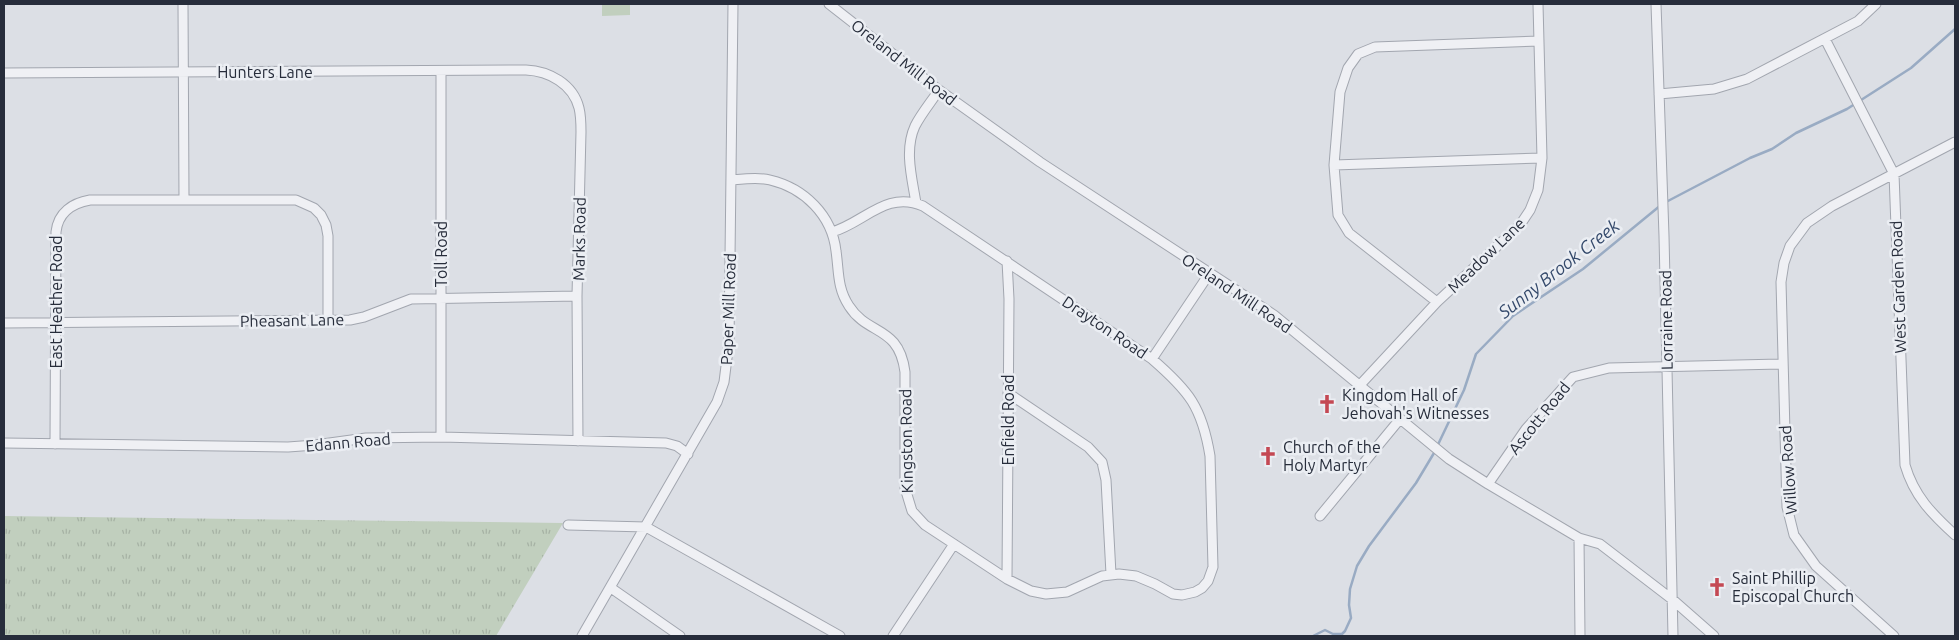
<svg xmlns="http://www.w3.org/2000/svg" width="1959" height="640" viewBox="0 0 1959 640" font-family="Ubuntu,sans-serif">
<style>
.grass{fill:url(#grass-tufts)}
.green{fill:#c1cfbe}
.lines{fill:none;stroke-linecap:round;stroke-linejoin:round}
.stream{stroke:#99abc3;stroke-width:2.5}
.minor-casing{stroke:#a2a6af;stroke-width:11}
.minor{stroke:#eff0f4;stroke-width:9}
.labels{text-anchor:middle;stroke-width:5;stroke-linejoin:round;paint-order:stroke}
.street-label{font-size:16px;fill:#272d3b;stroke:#ebeef3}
.poi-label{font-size:16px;fill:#272d3b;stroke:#ebeef3;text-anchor:start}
.water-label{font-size:18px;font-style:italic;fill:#34496b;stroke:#ebeef3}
</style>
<defs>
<pattern id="grass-tufts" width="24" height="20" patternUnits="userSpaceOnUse" patternTransform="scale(1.25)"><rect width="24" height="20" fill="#c1cfbe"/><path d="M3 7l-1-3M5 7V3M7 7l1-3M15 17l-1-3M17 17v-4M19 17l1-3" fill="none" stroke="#a6b2a4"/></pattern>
</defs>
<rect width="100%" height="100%" fill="#dcdfe5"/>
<path class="grass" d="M4,516L563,523L496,636H4Z"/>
<path class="green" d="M615,4H630V15L602,16V5Z"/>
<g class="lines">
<path class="stream" d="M1666,202L1750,158L1772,149L1796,133L1847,109L1911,68L1955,29
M1313,636L1325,630L1333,634H1342L1345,631L1351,618L1349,605L1350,589L1357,566L1369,546L1416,483L1434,453L1464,390L1476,354L1513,316L1583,269L1661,205"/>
<g class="minor-casing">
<path id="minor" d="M183,4L184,200
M829,4L939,90L1040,162L1274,315L1449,459L1488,484L1579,538L1600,544L1673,600L1714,636
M1656,4L1664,236L1673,636
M1825,39L1894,174L1905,465C1914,496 1932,514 1955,535
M441,71V437
M4,73L526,70C549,71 573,84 579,108C581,116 581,124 581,132L577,296L578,441
M1659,94L1714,89L1747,79L1858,21L1876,4
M1334,165L1542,158
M732,180C744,179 758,177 770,180C804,188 832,215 836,251C839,271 837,288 849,306C868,336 899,325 905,372V488L912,511L925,525L1007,579L1031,591L1046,594L1067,592L1102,576L1119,574L1136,576L1155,584L1173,594L1182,595L1195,592L1202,588L1208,581L1213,567L1210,456C1202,407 1189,391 1152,359L923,206C886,190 864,223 832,232
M916,203C912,178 904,150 915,126C921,114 931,102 939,90
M1437,302L1349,233L1338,215L1334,165L1340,92L1348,68L1358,54L1375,47L1539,41
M4,323L350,320L364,317L411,299L577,296
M1152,359L1209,274
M1359,386L1437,302L1520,225L1530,210L1538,190L1542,158L1538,4
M1008,393L1088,447L1102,462L1106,480L1111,574
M4,443L288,447L315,445L366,438L441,437L666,443L677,446L688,454
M55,444L56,232C58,212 73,203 90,200H296L314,208L321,215L326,225L328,236V320
M1488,484L1526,429L1573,377L1609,368L1783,364
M1320,516L1400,419
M568,525L646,527L840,636
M1579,538L1580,636
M1007,579L1009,299L1007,261
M611,588L680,636
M582,636L717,402L724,382L729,342L733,4
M893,636L954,544
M1894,636L1816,566L1794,535L1787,507L1781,282L1784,263L1790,246L1807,223L1832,206L1955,142"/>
</g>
<use href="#minor" class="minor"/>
</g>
<defs>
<g id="church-bare" transform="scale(1.5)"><path d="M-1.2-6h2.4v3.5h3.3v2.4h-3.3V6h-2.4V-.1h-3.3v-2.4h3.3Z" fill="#c44853" stroke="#ebeef3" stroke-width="2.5" paint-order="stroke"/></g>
</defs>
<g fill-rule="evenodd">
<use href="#church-bare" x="1327" y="404"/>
<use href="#church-bare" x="1268" y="456"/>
<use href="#church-bare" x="1717" y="587"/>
</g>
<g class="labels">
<g class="street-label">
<text transform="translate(904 62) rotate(38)" y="6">Oreland Mill Road</text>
<text x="265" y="78">Hunters Lane</text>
<text transform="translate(579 239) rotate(-89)" y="6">Marks Road</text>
<text transform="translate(441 254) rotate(-90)" y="6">Toll Road</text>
<text transform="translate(1486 255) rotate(-44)" y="6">Meadow Lane</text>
<text transform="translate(1898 287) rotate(-92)" y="6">West Garden Road</text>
<text transform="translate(1237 293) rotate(34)" y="6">Oreland Mill Road</text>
<text transform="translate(56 302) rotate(-90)" y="6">East Heather Road</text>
<text transform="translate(728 309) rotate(-88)" y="6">Paper Mill Road</text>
<text transform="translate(292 320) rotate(-1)" y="6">Pheasant Lane</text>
<text transform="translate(1666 320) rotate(-91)" y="6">Lorraine Road</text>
<text transform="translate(1105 327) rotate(34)" y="6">Drayton Road</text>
<text transform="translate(1539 418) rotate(-51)" y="6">Ascott Road</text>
<text transform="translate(1008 420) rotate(-90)" y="6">Enfield Road</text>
<text transform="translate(906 441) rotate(-91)" y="6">Kingston Road</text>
<text transform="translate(348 442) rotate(-5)" y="6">Edann Road</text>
<text transform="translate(1788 470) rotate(-94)" y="6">Willow Road</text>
</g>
<g class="poi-label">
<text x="1342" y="401">Kingdom Hall of<tspan x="1342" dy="18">Jehovah's Witnesses</tspan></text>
<text x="1283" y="453">Church of the<tspan x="1283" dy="18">Holy Martyr</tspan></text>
<text x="1732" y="584">Saint Phillip<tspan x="1732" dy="18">Episcopal Church</tspan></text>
</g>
<g class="water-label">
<text transform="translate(1559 269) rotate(-38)" y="6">Sunny Brook Creek</text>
</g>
</g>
<rect width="1959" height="640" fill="none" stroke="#272d3b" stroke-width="10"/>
</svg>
